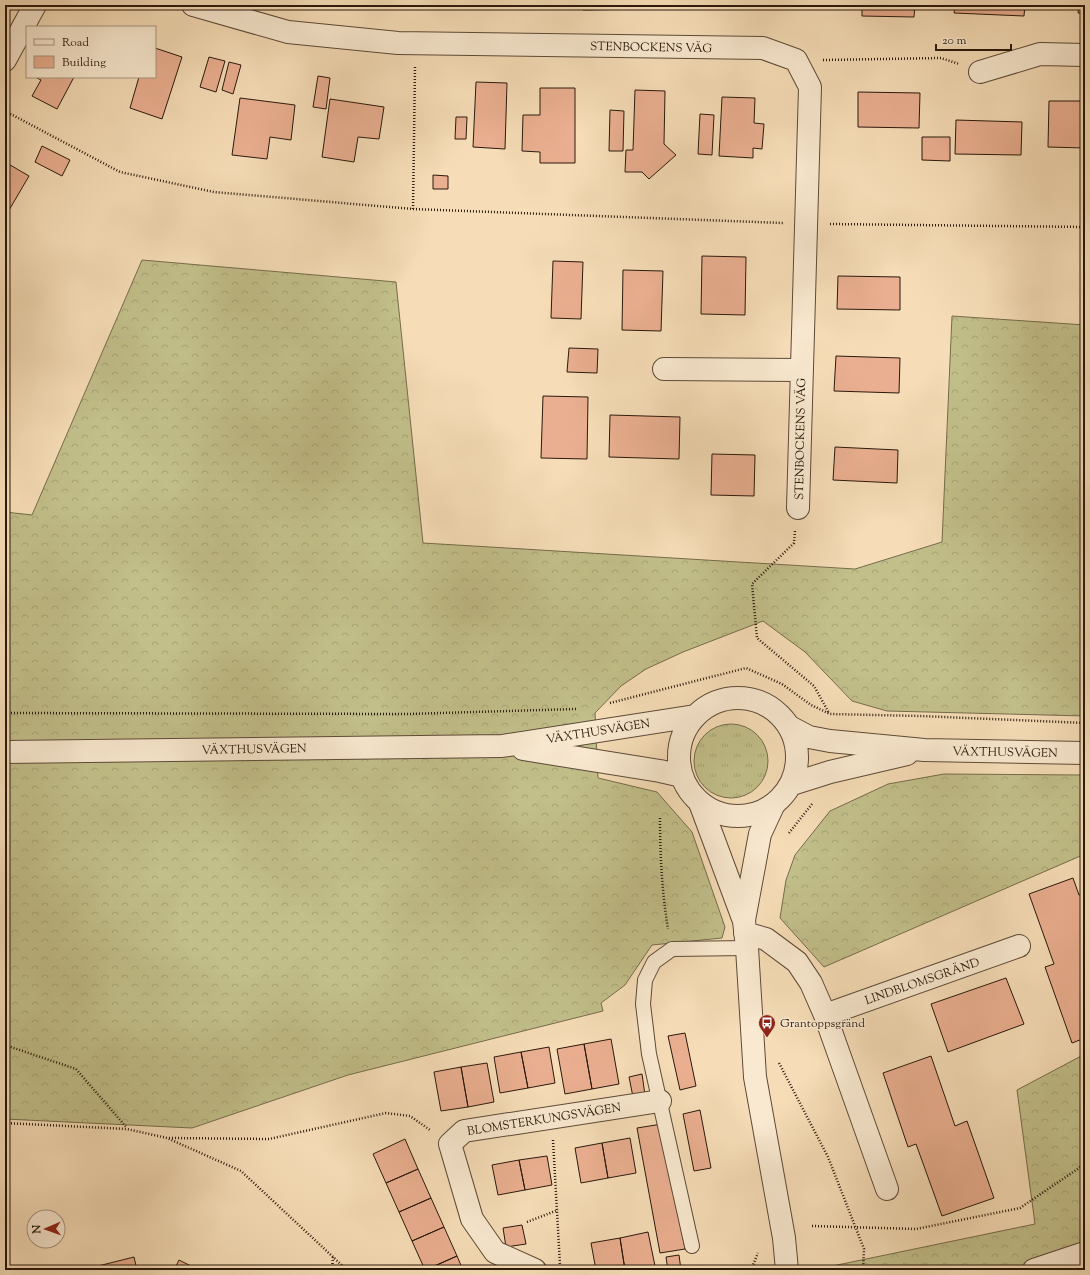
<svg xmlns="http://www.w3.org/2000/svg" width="1090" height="1275" viewBox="0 0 1090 1275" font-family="'Sorts Mill Goudy',serif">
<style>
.grass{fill:url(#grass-tufts);stroke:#766c4b}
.forest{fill:url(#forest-crowns);stroke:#766c4b}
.building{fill:#eaaf90;stroke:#2a190c}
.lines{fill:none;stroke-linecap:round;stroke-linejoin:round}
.service-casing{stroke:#5d4a37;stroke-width:16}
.minor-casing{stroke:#5d4a37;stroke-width:24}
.tertiary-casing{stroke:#5d4a37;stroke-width:24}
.path{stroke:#2a190c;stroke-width:2.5;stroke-dasharray:1 2;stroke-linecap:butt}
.service{stroke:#f9e9d0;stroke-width:14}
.minor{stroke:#f9e9d0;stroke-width:22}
.tertiary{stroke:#f9e9d0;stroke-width:22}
.labels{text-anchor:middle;stroke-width:3;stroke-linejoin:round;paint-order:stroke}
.street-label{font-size:12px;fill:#2a190c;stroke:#f9e9d0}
.poi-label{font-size:12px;fill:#2a190c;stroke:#f9e9d0;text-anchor:start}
</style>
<defs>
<pattern id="grass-tufts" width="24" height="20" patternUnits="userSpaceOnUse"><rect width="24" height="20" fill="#c2bf8a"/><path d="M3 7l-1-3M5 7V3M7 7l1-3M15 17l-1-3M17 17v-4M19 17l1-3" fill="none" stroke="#a7a476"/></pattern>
<pattern id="forest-crowns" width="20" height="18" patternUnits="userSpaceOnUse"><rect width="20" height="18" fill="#c2bf8a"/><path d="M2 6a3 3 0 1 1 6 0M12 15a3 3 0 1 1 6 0" fill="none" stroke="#a7a476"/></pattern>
</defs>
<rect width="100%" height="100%" fill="#f6ddb7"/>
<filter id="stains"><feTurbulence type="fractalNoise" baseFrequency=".005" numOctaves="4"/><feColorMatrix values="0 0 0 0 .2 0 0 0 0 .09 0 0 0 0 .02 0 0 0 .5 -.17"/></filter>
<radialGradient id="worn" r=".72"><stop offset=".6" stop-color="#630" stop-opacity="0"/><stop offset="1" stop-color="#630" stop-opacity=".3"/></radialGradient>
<path class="grass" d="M694 761a37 37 0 1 1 74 0a37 37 0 1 1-74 0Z"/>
<path class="forest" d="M142,260L396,282L423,543L855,569L942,542L952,316L1085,325V716L887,711L852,701L805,652L763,621L683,652L646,669L621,686L595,713L598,778L657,792L692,832L725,927L722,938L652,945L625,985L601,1003L603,1011L348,1075L192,1128L5,1119V512L32,515Z
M944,774L1085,775V854L824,967L780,918L786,880L795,855L830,811L888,784Z
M1085,1054V1270H813L1035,1224L1017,1090Z"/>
<path class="building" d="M477,5H499V7H477Z
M583,5H642V9L583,10Z
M862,5H915L914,17L862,16Z
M955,5H1025L1024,16L954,13Z
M1079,5H1085V13H1078Z
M155,48L182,57L162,119L130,108L139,77H155Z
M209,57L225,61L216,92L200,87Z
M229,62L241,65L233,94L222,90Z
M318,76L330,78L326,109L313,107Z
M35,77H74L57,109L32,96L41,80Z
M476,82L507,83L505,149L473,147Z
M540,88H575V163H540V152L522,151L523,115H540Z
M635,90L665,91L664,144L676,155L649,179L642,172H625L626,150H633Z
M858,92L920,93L919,128L858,127Z
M722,97L755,98L754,123L764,124L762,149L753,148V158L719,156Z
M240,98L295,105L291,140L270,137L267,159L232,155Z
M330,99L384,107L379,139L358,137L354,162L322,157Z
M1049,101H1085V148L1048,147Z
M610,110L624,111L623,151H609Z
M700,114L714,115L712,155L698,154Z
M456,117H467L466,139H455Z
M956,120L1022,122L1021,155L955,154Z
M922,137H950V161L922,160Z
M42,146L70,160L62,176L35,162Z
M5,162L29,176L5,217Z
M433,175L448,176V189H433Z
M702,256L746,257L745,315L701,314Z
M553,261L583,262L581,319L551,318Z
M623,270L663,271L661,331L622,330Z
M838,276L900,277V310L837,309Z
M569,348L598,349L597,373L567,372Z
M836,356L900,358L899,393L834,391Z
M543,396L588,397L587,459L541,458Z
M610,415L680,417L679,459L609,457Z
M835,447L898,450L897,483L833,480Z
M712,454L755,455L754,496L711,495Z
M1073,878L1079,895L1085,893V1038L1072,1043L1045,967L1054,964L1029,894Z
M1006,978L1024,1024L948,1052L931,1004Z
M685,1033L696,1086L680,1090L668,1036Z
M611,1039L619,1084L592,1089L584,1044Z
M584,1044L592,1089L565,1094L557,1049Z
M549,1047L555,1083L528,1088L521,1052Z
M521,1052L528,1088L500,1093L494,1057Z
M931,1056L955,1126L967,1121L994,1198L942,1216L916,1144L908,1147L883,1073Z
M487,1063L494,1102L468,1107L461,1067Z
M461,1067L468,1107L441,1111L434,1072Z
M642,1074L645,1095L633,1097L629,1077Z
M700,1110L711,1168L694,1171L683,1114Z
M662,1124L685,1249L660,1253L637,1128Z
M630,1138L636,1173L608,1178L602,1143Z
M405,1139L418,1169L386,1183L373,1154Z
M602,1143L608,1178L581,1183L575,1148Z
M547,1156L552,1185L525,1190L519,1160Z
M519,1160L525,1190L498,1195L492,1165Z
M418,1169L431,1198L399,1212L386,1183Z
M431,1198L444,1227L412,1241L399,1212Z
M522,1225L526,1244L506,1247L503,1228Z
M444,1227L457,1256L425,1270L412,1241Z
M648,1232L655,1266L634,1270H625L620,1238Z
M620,1238L625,1270H596L591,1243Z
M679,1255L681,1270H668L666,1257Z
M457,1256L463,1270H426Z
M134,1257L137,1270H103L102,1265Z
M179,1260L199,1270H174Z
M102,1265L103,1270H80Z"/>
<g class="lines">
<g class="service-casing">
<path id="service" d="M692,1246L649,1054L643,1004L645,980L654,962L672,949L747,948"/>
</g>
<g class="minor-casing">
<path id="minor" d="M193,5L288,32L398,43L763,48L796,60L810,87L798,508
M5,60L35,5
M980,72L1040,54L1085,55
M664,369L801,370
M700,803L744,921L747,948L755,1077L784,1238L787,1270
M744,920L760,834L773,806
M745,933L766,939L797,962L811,983L825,1015L887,1189
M825,1015L1019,946
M535,1270L495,1252L472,1219L450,1144L464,1131L660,1101
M1034,1270L1085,1253"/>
</g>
<g class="tertiary-casing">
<path id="tertiary" d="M679 757a59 59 0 1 1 118 0a59 59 0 1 1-118 0Z
M790,727L809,737L830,741L924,750L1085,753
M523,749L660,771L682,776
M5,752L502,746L695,716
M792,784L830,772L907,754"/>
</g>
<path class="path" d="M823,60L941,58L959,64
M5,111L120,172L214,192L413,209L783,223
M413,209L415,67
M830,224L1085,227
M795,531L794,543L752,584L757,638L814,686L829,713
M610,703L746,668L782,684L811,705L830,714L921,716L1085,723
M5,713L407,714L576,709
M660,818C660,856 662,892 668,929
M789,833L812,804
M5,1045L76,1069L127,1128
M779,1063L828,1157L864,1249L863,1270
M5,1123L127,1129L167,1138L241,1171L347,1270
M169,1138L269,1139L386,1113L410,1116L430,1130
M553,1140L560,1265
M527,1222L558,1210
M812,1226L916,1229L1020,1208L1085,1164
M332,1270L333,1257
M751,1270L758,1253"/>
<use href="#service" class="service"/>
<use href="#minor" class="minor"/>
<use href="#tertiary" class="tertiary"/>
</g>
<defs>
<g id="bus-pin" transform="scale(0.9)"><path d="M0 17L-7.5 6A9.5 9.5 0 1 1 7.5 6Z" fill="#8f2418" stroke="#f9e9d0"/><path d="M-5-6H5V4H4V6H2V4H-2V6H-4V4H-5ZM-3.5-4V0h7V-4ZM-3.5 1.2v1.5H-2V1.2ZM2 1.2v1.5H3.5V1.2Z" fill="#fff"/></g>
</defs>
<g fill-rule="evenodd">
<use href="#bus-pin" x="767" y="1023"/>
</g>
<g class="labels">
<g class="street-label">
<text transform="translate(651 47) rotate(1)" y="4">STENBOCKENS VÄG</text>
<text transform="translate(800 439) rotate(-89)" y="4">STENBOCKENS VÄG</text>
<text transform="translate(598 731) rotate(-9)" y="4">VÄXTHUSVÄGEN</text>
<text transform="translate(254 749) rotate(-1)" y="4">VÄXTHUSVÄGEN</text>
<text transform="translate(1005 752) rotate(1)" y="4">VÄXTHUSVÄGEN</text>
<text transform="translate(922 981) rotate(-19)" y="4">LINDBLOMSGRÄND</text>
<text transform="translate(544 1119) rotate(-9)" y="4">BLOMSTERKUNGSVÄGEN</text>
</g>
<g class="poi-label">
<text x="780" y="1027">Grantoppsgränd</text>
</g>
</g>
<rect width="1090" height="1275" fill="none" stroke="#f6ddb7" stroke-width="20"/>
<rect x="6" y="6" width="1078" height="1263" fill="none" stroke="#2a190c" stroke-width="2"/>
<rect x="10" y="10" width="1070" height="1255" fill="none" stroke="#2a190c"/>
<rect x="26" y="26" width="130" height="52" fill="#f9e9d0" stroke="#a69682"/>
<rect x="34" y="39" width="20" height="6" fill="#f9e9d0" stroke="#a69682"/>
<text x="62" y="46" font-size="12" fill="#2a190c">Road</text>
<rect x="34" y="56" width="20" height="12" fill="#eaaf90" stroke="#a69682"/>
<text x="62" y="66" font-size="12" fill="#2a190c">Building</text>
<g transform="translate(46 1229) rotate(268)"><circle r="19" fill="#f9e9d0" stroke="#a69682"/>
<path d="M0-3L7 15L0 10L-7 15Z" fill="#8f2418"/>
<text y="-6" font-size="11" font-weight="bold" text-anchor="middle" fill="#2a190c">N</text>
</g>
<path d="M936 44v6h75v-6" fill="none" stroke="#2a190c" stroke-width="2"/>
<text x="942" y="44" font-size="12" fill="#2a190c" stroke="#f9e9d0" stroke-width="3" paint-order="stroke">20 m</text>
<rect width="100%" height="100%" filter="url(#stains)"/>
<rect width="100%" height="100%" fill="url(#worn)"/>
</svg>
